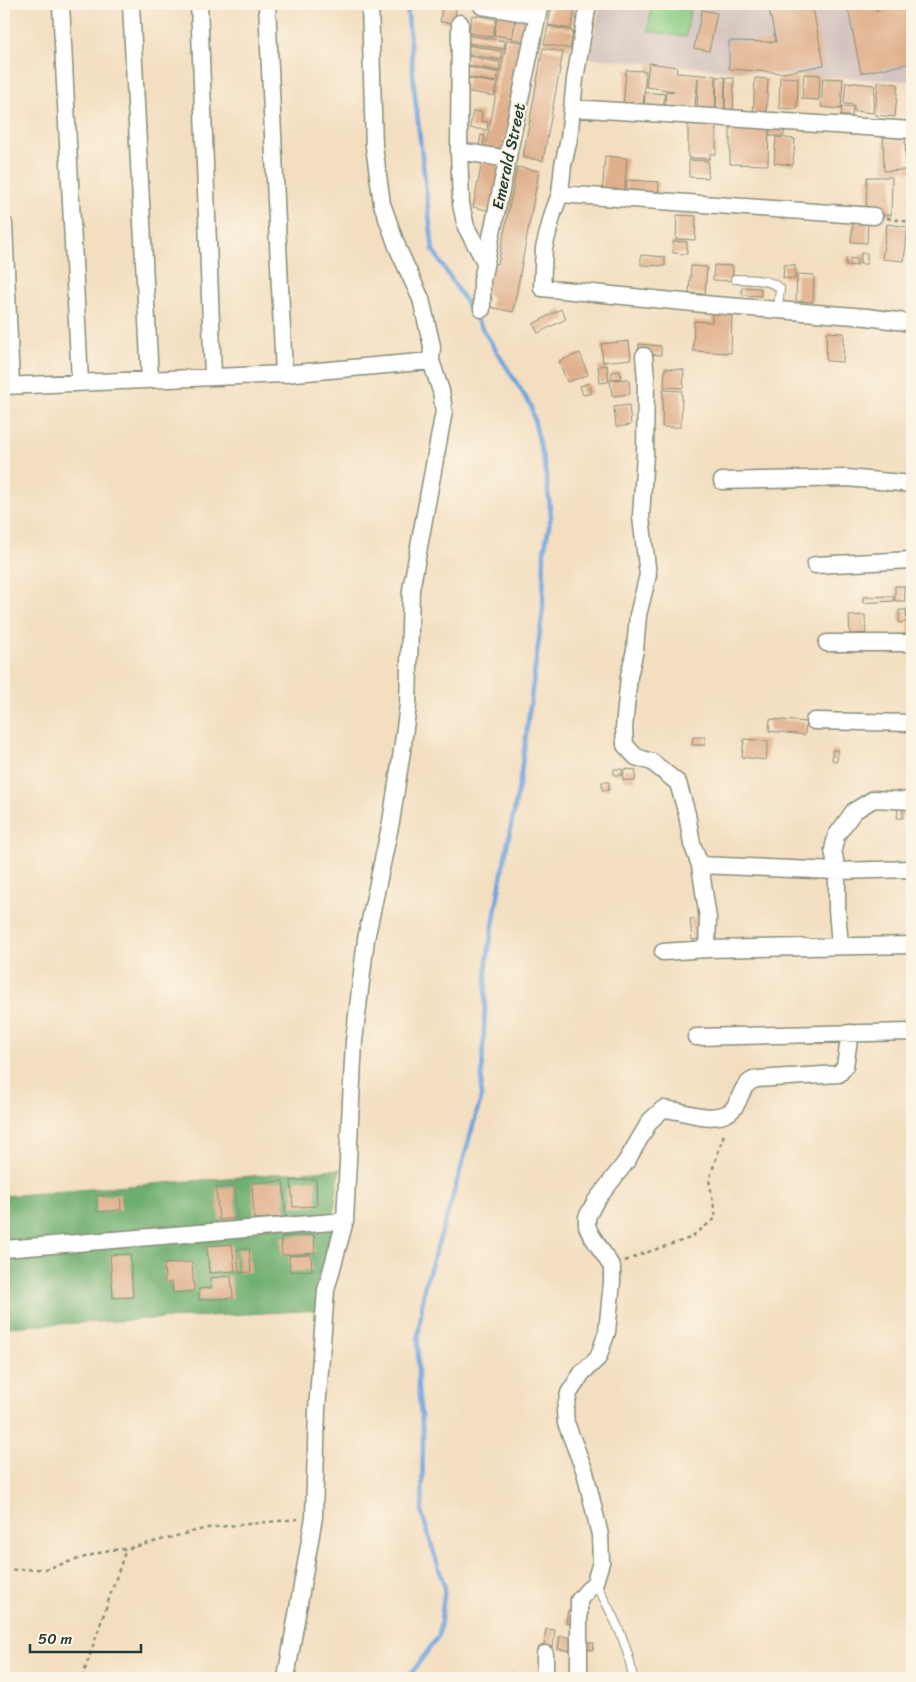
<svg xmlns="http://www.w3.org/2000/svg" width="916" height="1682" viewBox="0 0 916 1682" font-family="Sriracha,sans-serif">
<style>
.industrial{fill:#d0c0bc}
.green{fill:#88ca82;stroke:#54845b}
.forest{fill:#6eae70;stroke:#467652}
.lines{fill:none;stroke-linecap:round;stroke-linejoin:round}
.stream{stroke:#71a4dd;stroke-width:4.5}
.building{fill:#e0b08c}
.service-casing{stroke:#898e7a;stroke-width:10}
.minor-casing{stroke:#898e7a;stroke-width:19}
.path{stroke:#898e7a;stroke-width:2.5;stroke-dasharray:4 4;stroke-linecap:butt}
.service{stroke:#fff;stroke-width:8}
.minor{stroke:#fff;stroke-width:16}
.labels{text-anchor:middle;stroke-width:4.5;stroke-linejoin:round;paint-order:stroke}
.street-label{font-size:16px;fill:#1f3d34;stroke:#fcf5e5}
</style>
<rect width="100%" height="100%" fill="#fcf5e5"/>
<filter id="ink" filterUnits="userSpaceOnUse"><feTurbulence type="fractalNoise" baseFrequency=".02" numOctaves="2"/><feDisplacementMap in="SourceGraphic" scale="10" xChannelSelector="R" yChannelSelector="G"/><feConvolveMatrix kernelMatrix="1 2 1 2 8 2 1 2 1" color-interpolation-filters="sRGB"/></filter>
<filter id="wash" filterUnits="userSpaceOnUse"><feTurbulence type="fractalNoise" baseFrequency=".0096" numOctaves="4" result="noise"/><feDisplacementMap in="SourceGraphic" scale="20" xChannelSelector="R" yChannelSelector="G"/><feGaussianBlur stdDeviation="1.12" result="paint"/><feColorMatrix in="noise" values="0 0 0 0 0 0 0 0 0 0 0 0 0 0 0 0 0 1.4 0 .05"/><feComposite in="paint" operator="in"/></filter>
<g filter="url(#wash)">
<rect width="100%" height="100%" fill="#f3dec0"/>
<path class="industrial" d="M600,4H912V81L784,75L590,58Z"/>
<path class="green" d="M652,4H691L686,37L648,31Z"/>
<path class="forest" d="M340,1169L319,1310L4,1327V1196Z"/>
<g class="lines">
<path class="stream" d="M407,4L415,96L433,250L531,406L545,467L551,516L544,551L543,609L520,780L503,867L487,960L481,1098L448,1213L424,1288L418,1339V1388L423,1434L422,1514L445,1588L439,1635L408,1678"/>
</g>
<g id="blocks">
<path class="building" d="M552,4H576L571,29L548,25Z
M794,4H812L824,65L783,73L729,69V41L776,42L769,9Z
M847,4H875L876,11L912,4V63L861,73Z
M442,7L456,8L455,23L440,22Z
M702,10L717,13L709,51L694,48Z
M472,15L496,19L493,37L469,33Z
M498,15L515,18L512,38L494,35Z
M516,19L532,22L529,42L512,39Z
M548,26L573,31L570,49L544,44Z
M467,35L505,41L504,49L466,43Z
M507,40L525,43L502,152L485,149Z
M467,45L502,51L501,60L466,54Z
M543,48L563,52L543,161L523,157Z
M468,56L500,62L499,71L466,65Z
M649,63L677,67L676,73L716,76L715,114H697L698,78L694,113L664,109L666,91L674,92L675,91L646,87Z
M467,67L498,72L497,82L465,77Z
M626,70L646,71L643,108L623,106Z
M804,74L820,75L819,100L802,99Z
M717,77H725L724,114H716Z
M780,77L798,78L797,109L779,108Z
M468,78L496,83L494,96L465,91Z
M726,78H734L733,114H725Z
M755,78L768,79L766,116H753Z
M823,78L843,79L841,109L821,107Z
M846,82L875,85L873,113L854,111V105L844,104Z
M878,82L898,84L895,117L875,115Z
M645,92L665,94L663,110L644,108Z
M842,106L853,107L852,116H841Z
M473,111L482,112L481,121L488,122L487,130L470,128Z
M688,123L716,124V154H710V159L688,158Z
M730,126L769,127L768,165L730,164Z
M770,126L785,127L784,136H770Z
M883,131H905L906,170L884,171Z
M909,133H912V152H909Z
M481,135L485,136L483,147L479,146Z
M776,137L795,139L793,165L774,163Z
M605,156L627,158L624,197L602,195Z
M689,160L708,161V178L689,177Z
M482,162L501,166L492,211L473,207Z
M907,164H912V172H907Z
M517,167L539,171L513,312L490,307L492,297L486,295L493,263L498,264Z
M867,177H892L891,215H866Z
M627,180L659,182L658,198L626,197Z
M677,215L696,216L695,240L676,239Z
M853,221L868,222L867,243L851,242Z
M887,224L908,227L904,261L882,259Z
M673,241L687,242V254L673,253Z
M861,253H867V264H860Z
M641,255L665,257V266L641,265Z
M846,258L857,259V266L846,265Z
M714,265L733,266L732,281L713,280Z
M784,265H795V279L783,278Z
M691,266L707,267L705,294L689,293Z
M797,274L814,275L813,302L796,301Z
M742,287L761,288V296L742,295Z
M561,309L566,319L538,333L533,324Z
M712,309L732,311L731,353L693,351L694,321L712,322Z
M827,332L844,333L843,362L826,361Z
M629,341L631,359L603,362L601,344Z
M639,344L661,346V355L638,354Z
M580,353L588,375L567,382L559,361Z
M607,365L609,382L600,383L598,366Z
M665,368L684,370L683,388L664,387Z
M620,371L621,378L612,379V372Z
M629,379L630,394L612,396L610,380Z
M589,383L592,393L583,395L580,386Z
M663,390L682,391L681,427H662Z
M629,405L631,425L616,427L614,407Z
M895,586H904L905,601H895Z
M893,596L894,601L863,603V597Z
M908,606H912V636H909Z
M899,610H906L907,622L899,623Z
M865,615L866,633L850,634L849,616Z
M770,719L806,722L805,735L769,731Z
M693,737H705V745H692Z
M744,739L768,741L766,760L742,757Z
M832,750H838L837,761L832,760Z
M614,769H622V775H614Z
M624,769L636,770L635,781L623,780Z
M602,782H609V790H602Z
M898,808H903V818H897Z
M700,918L702,939L692,940L690,919Z
M316,1179L317,1206L293,1207L291,1181Z
M283,1181L286,1217L254,1219L252,1183Z
M234,1186L237,1218L219,1220L216,1188Z
M120,1194L121,1210L97,1212L96,1196Z
M314,1235L315,1253L282,1255L281,1237Z
M232,1244L235,1271L209,1273L207,1246Z
M249,1248L251,1272L239,1273L237,1249Z
M130,1254L133,1297L113,1298L110,1255Z
M311,1255L312,1270L290,1272L289,1256Z
M192,1262L194,1291L173,1293L172,1283H165L164,1264Z
M231,1276L233,1298L199,1300V1289L211,1288L210,1278Z
M568,1610L576,1611L574,1624L566,1623Z
M546,1629L555,1630L553,1647L544,1646Z
M560,1636L576,1638L574,1651L558,1649Z
M584,1642L594,1643L593,1650L583,1648Z
M511,1673L540,1677L539,1678H510Z"/>
</g>
</g>
<g filter="url(#ink)">
<use href="#blocks" fill-opacity="0" stroke="#898e7a" stroke-width="1"/>
<g class="lines">
<g class="service-casing">
<path id="service" d="M735,279C750,280 767,278 780,288L778,309
M595,1582C612,1614 628,1642 633,1678"/>
</g>
<g class="minor-casing">
<path id="minor" d="M61,4L80,382
M131,4L150,380
M199,4L213,377
M267,4L284,374
M482,4V6L537,15
M588,4L575,79L569,139L563,165L560,194L553,213L544,248L542,288L714,305L867,317L912,323
M460,23L459,151L461,204L466,227L485,262
M572,108L912,130
M459,151L508,159
M560,194L874,216
M4,224L11,385
M482,309V280L540,4
M644,356L646,379L645,454L641,517L648,575L638,615L635,650L629,676L624,728L625,745L636,757L652,762L678,783L687,814L692,844L700,865L837,871L912,869
M4,386L284,374L431,361
M722,481L847,478L912,484
M815,565L912,560
M827,643H912
M814,721L912,723
M700,865L708,918L707,949
M840,946L837,909V871L833,850L836,836L854,811L874,799L912,801
M663,952L707,949L912,945
M696,1037L912,1032
M4,1249L345,1221
M545,1654V1678
M286,1678L314,1517L317,1410L326,1290L345,1221L354,1041L366,939L391,822L402,751L408,705L411,590L444,411L441,391L431,361L432,346L421,299L398,249L382,204L374,146L370,4
M579,1678V1600L595,1582L601,1562L600,1535L585,1472L566,1423L565,1411L569,1393L582,1373L598,1358L607,1332L612,1282V1267L590,1233L587,1226V1217L595,1202L626,1162L650,1121L663,1109C683,1110 706,1122 726,1114C743,1106 737,1085 756,1079L839,1074L845,1066L850,1033"/>
</g>
<path class="path" d="M887,218L909,222L912,228
M625,1261L642,1254L690,1238L716,1218L709,1180L725,1131
M4,1570L45,1569L109,1550L126,1549L207,1528L299,1519
M82,1678L126,1549"/>
<use href="#service" class="service"/>
<use href="#minor" class="minor"/>
</g>
</g>
<g class="labels">
<g class="street-label">
<text transform="translate(508 156) rotate(-78)" y="6">Emerald Street</text>
</g>
</g>
<rect width="916" height="1682" fill="none" stroke="#fcf5e5" stroke-width="20"/>
<path d="M30 1644v8h111v-8" fill="none" stroke="#1f3d34" stroke-width="2.5"/>
<text x="38" y="1644" font-size="15" fill="#1f3d34" stroke="#fcf5e5" stroke-width="4" paint-order="stroke">50 m</text>
</svg>
